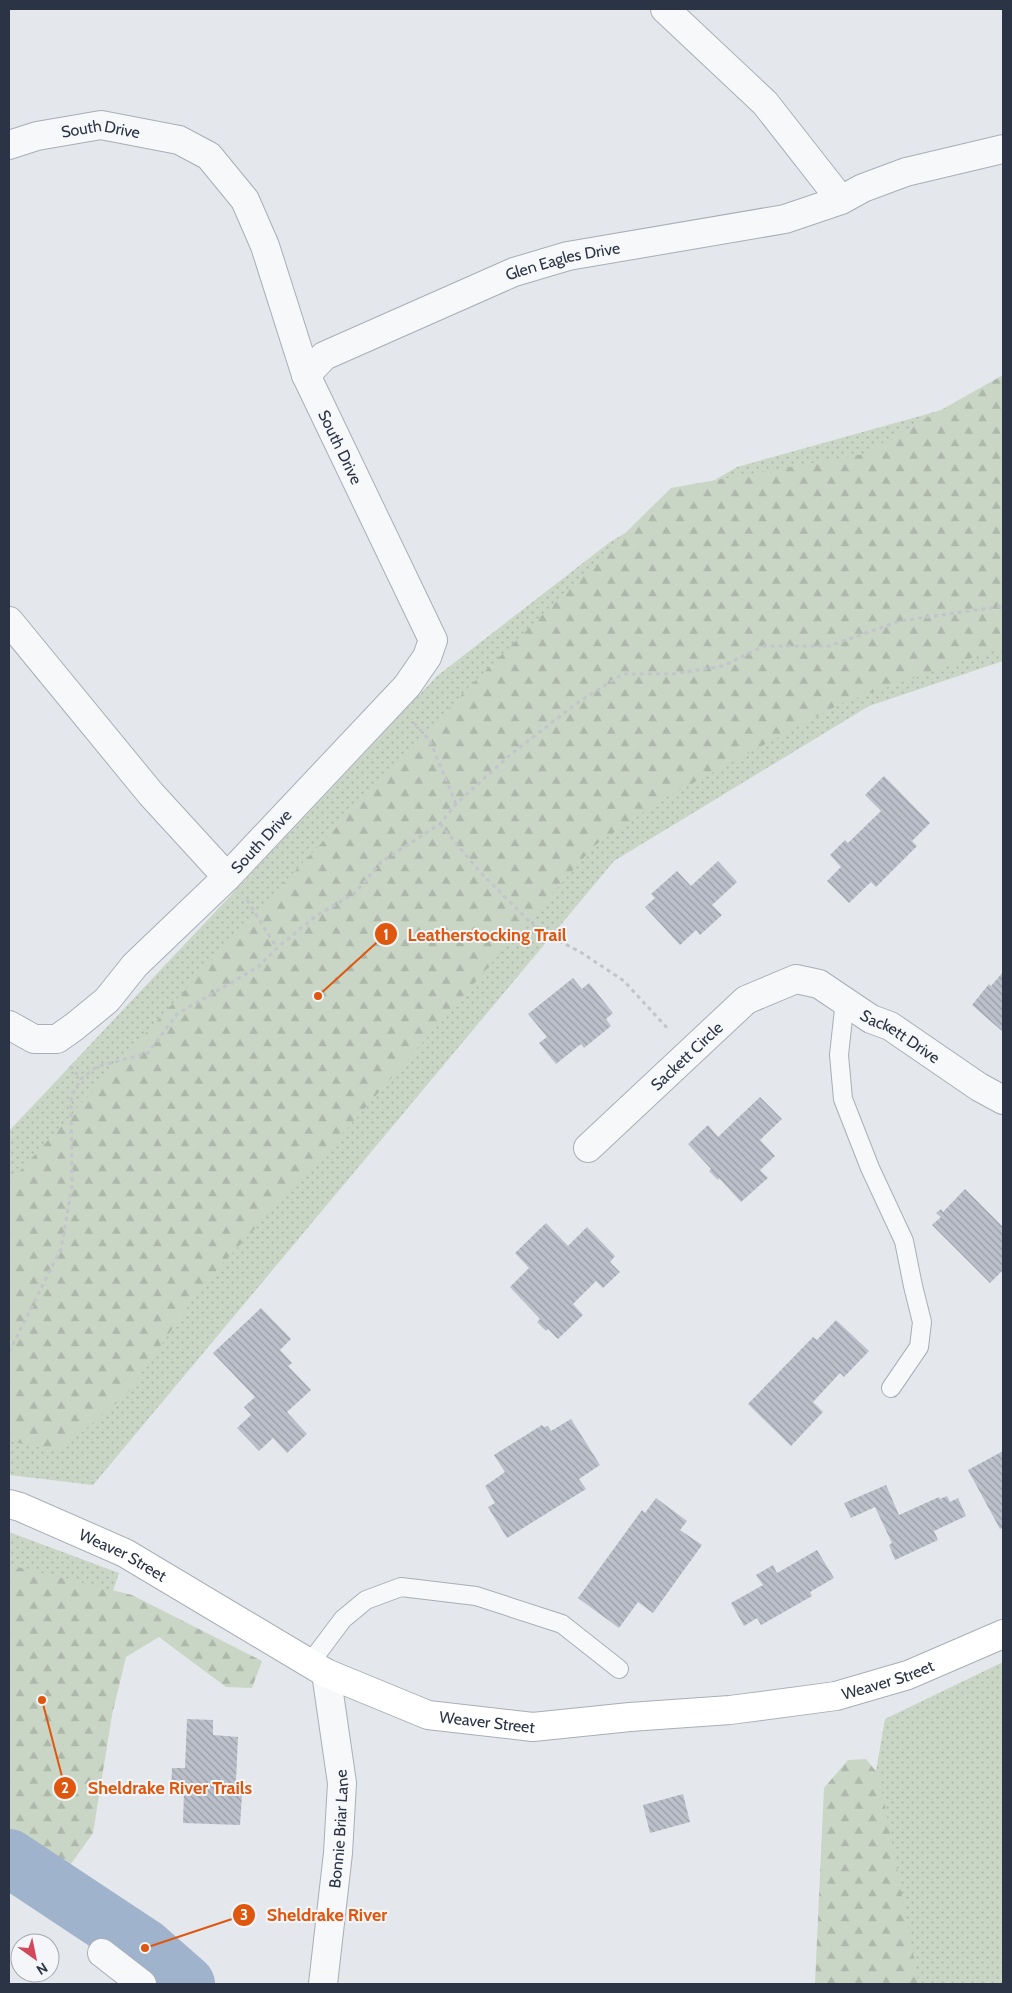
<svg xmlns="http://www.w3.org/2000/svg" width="1012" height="1993" viewBox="0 0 1012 1993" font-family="Cabin,sans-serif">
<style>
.green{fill:url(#green-dots)}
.forest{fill:url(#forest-firs)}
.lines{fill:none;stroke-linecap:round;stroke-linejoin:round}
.river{stroke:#9fb4cc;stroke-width:58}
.building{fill:url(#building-back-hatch)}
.lane-casing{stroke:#a9aeb7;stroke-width:20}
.street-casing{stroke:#a9aeb7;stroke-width:30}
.secondary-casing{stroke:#a9aeb7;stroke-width:30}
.path{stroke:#c2c5cb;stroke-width:3;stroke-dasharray:4 4;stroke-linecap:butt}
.lane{stroke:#f7f8fa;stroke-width:18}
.street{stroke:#f7f8fa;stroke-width:28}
.secondary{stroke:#fff;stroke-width:28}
.labels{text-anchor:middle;stroke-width:4;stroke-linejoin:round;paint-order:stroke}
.street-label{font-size:16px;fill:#2b3445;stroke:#f4f6f9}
.leader{fill:none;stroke:#df570f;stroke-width:2}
.callout-dot{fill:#df570f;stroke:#f4f6f9;stroke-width:2}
.mark-label{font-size:15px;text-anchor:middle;font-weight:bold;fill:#fff}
.callout-label{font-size:18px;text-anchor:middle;font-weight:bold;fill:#df570f;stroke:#f4f6f9;stroke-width:4;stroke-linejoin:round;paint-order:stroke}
</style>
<defs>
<pattern id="green-dots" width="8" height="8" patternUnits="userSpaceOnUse" patternTransform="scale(1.25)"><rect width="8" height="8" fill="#c9d6c5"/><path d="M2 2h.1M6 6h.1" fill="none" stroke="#adb8ab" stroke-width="1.8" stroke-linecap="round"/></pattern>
<pattern id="forest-firs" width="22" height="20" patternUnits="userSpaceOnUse" patternTransform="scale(1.25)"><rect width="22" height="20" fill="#c9d6c5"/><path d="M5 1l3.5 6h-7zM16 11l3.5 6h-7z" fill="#adb8ab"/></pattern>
<pattern id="building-back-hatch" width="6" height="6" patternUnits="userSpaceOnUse" patternTransform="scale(1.25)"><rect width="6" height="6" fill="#bbc0ca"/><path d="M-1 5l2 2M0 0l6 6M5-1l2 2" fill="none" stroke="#989da6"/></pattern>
</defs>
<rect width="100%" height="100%" fill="#e4e7ec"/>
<path class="green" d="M1003,393V661L869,706L614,861L93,1485L9,1475V1131L437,676L610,542L737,467Z
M9,1532L119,1573L32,1828L9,1858Z
M1003,1662V1984H839L885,1719Z"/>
<path class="forest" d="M1003,375V647L842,703L661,800L594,846L352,1123L203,1285L126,1395L59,1451L9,1441V1183L258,910L473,683L671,488L863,454Z
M9,1565L132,1595L262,1661L252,1688L226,1687L159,1637L126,1657L112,1715L93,1833L68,1868L9,1833Z
M866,1759L879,1775L919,1984H815L824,1788L848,1760Z"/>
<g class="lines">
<path class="river" d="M9,1858L145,1948L186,1984"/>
</g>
<path class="building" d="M884,776L930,823L912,841L917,846L876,887L871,882L849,903L827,881L841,867L830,855L845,840L848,843L881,811L865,795Z
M718,861L737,882L712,905L722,915L700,935L696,930L680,945L645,907L655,898L651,894L677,871L691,886Z
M1003,972V1032L972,1005L989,984L991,986Z
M573,978L582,989L589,983L613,1013L606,1019L611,1026L584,1048L581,1044L556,1064L539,1043L547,1037L528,1014Z
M760,1097L782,1119L760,1140L775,1156L760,1170L768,1178L741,1202L719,1178L718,1180L709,1171L711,1169L688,1144L708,1125L718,1137Z
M965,1189L1003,1227V1270L990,1283L932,1225L941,1217L936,1213L941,1209L943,1212Z
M546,1223L568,1246L587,1227L615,1256L610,1262L620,1272L603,1288L596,1281L573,1304L583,1315L558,1339L548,1329L546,1331L537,1322L540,1319L510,1287L529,1268L515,1253Z
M261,1308L291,1339L280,1350L292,1363L288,1366L311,1390L287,1412L307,1434L287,1453L273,1438L259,1451L237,1428L251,1415L244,1407L255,1397L213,1353Z
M836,1320L869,1351L844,1377L840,1373L813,1402L823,1412L791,1446L748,1404L813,1337L817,1340Z
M571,1419L600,1465L579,1479L586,1489L507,1538L488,1507L495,1503L485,1486L505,1472L494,1455L542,1425L544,1427L548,1426L551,1431Z
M1003,1451V1528L1000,1529L968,1470Z
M886,1485L899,1515L939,1497L940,1499L947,1496L950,1502L958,1498L966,1516L934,1531L938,1540L895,1560L889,1545L892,1543L875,1507L851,1518L844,1503Z
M656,1498L687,1521L680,1530L702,1545L653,1613L638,1602L619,1628L578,1598L642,1510L645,1513Z
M817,1550L834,1578L810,1592L812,1596L761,1625L757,1618L744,1626L731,1603L763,1585L756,1575L773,1565L777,1573Z
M187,1719L213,1720V1735L238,1737L236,1780H243L240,1825L183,1823L184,1792H171L172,1768H185Z
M683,1794L690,1822L650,1833L643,1805Z"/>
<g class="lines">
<g class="lane-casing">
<path id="lane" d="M845,1000L839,1055L843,1099L870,1168L904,1241L913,1286L922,1322L919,1347L891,1388
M310,1663L343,1619L366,1600L401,1587L476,1596L562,1624L619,1669"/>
</g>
<g class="street-casing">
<g id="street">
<path d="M665,9L765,103L841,200"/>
<path id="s1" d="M9,145L37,136L101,125L179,140L209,156L245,200L265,246L306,375L433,640L427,657L407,686L227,877L135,965L107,1000L74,1027L57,1039H34L9,1025"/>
<path id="s2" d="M306,375L324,356L514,272L568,256L785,219L841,200L863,188L906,172L1003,149"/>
<path d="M9,621L151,794L227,877"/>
<path id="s3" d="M588,1148L746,1000L796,979L819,984L871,1019L890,1026L979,1087L1003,1100"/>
<path d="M102,1953L142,1984"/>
<path id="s4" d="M323,1984L338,1853L342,1783L326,1673"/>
</g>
</g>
<g class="secondary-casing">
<g id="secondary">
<path id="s5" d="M9,1504L20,1507L125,1553L326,1673L428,1715L533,1727L630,1717L730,1710L836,1696L908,1675L1003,1634"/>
</g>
</g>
<path class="path" d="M414,723L430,741L456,804
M440,824L480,872L537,929L582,953L624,981L669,1030
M247,900L277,948
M70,1066L81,1079
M9,1352L61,1249L72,1186L71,1097L81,1079L96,1067L148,1053L177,1014L258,967L277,948L316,916L355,893L381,862L440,824L456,804L510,755L577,703L623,674H672L723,666L764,646H829L900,621L1003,606"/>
<use href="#lane" class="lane"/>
<use href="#street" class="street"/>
<use href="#secondary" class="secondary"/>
</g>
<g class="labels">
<g class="street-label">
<text dy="6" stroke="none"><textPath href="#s1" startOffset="94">South Drive</textPath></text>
<text dy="6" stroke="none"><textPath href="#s2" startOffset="284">Glen Eagles Drive</textPath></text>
<text dy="6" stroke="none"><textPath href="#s1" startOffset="530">South Drive</textPath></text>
<text transform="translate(261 841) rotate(-47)" y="6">South Drive</text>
<text dy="6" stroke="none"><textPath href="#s3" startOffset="391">Sackett Drive</textPath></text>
<text dy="6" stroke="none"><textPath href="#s3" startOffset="135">Sackett Circle</textPath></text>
<text dy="6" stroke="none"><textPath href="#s5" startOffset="125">Weaver Street</textPath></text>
<text dy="6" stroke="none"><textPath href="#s5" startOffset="935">Weaver Street</textPath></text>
<text dy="6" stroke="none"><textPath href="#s5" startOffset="530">Weaver Street</textPath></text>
<text dy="6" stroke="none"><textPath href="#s4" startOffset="156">Bonnie Briar Lane</textPath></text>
</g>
</g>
<path class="leader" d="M318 996L386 934M42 1700L65 1788M145 1948L244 1915"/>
<g class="callout-dot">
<circle cx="318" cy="996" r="5"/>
<circle cx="42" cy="1700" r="5"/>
<circle cx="145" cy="1948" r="5"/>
<circle cx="386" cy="934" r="12"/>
<circle cx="65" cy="1788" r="12"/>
<circle cx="244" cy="1915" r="12"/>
</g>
<g class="mark-label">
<text x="386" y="940">1</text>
<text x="65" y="1793">2</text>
<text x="244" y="1920">3</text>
</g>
<g class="callout-label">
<text x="487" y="941">Leatherstocking Trail</text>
<text x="170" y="1794">Sheldrake River Trails</text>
<text x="327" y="1921">Sheldrake River</text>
</g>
<rect width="1012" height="1993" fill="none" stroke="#2b3445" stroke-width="20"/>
<g transform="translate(35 1958) rotate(147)"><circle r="24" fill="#f4f6f9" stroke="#a4a8b1"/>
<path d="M0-4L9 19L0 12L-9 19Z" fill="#d1495b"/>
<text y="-8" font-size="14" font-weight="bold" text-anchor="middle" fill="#2b3445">N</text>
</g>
</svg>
